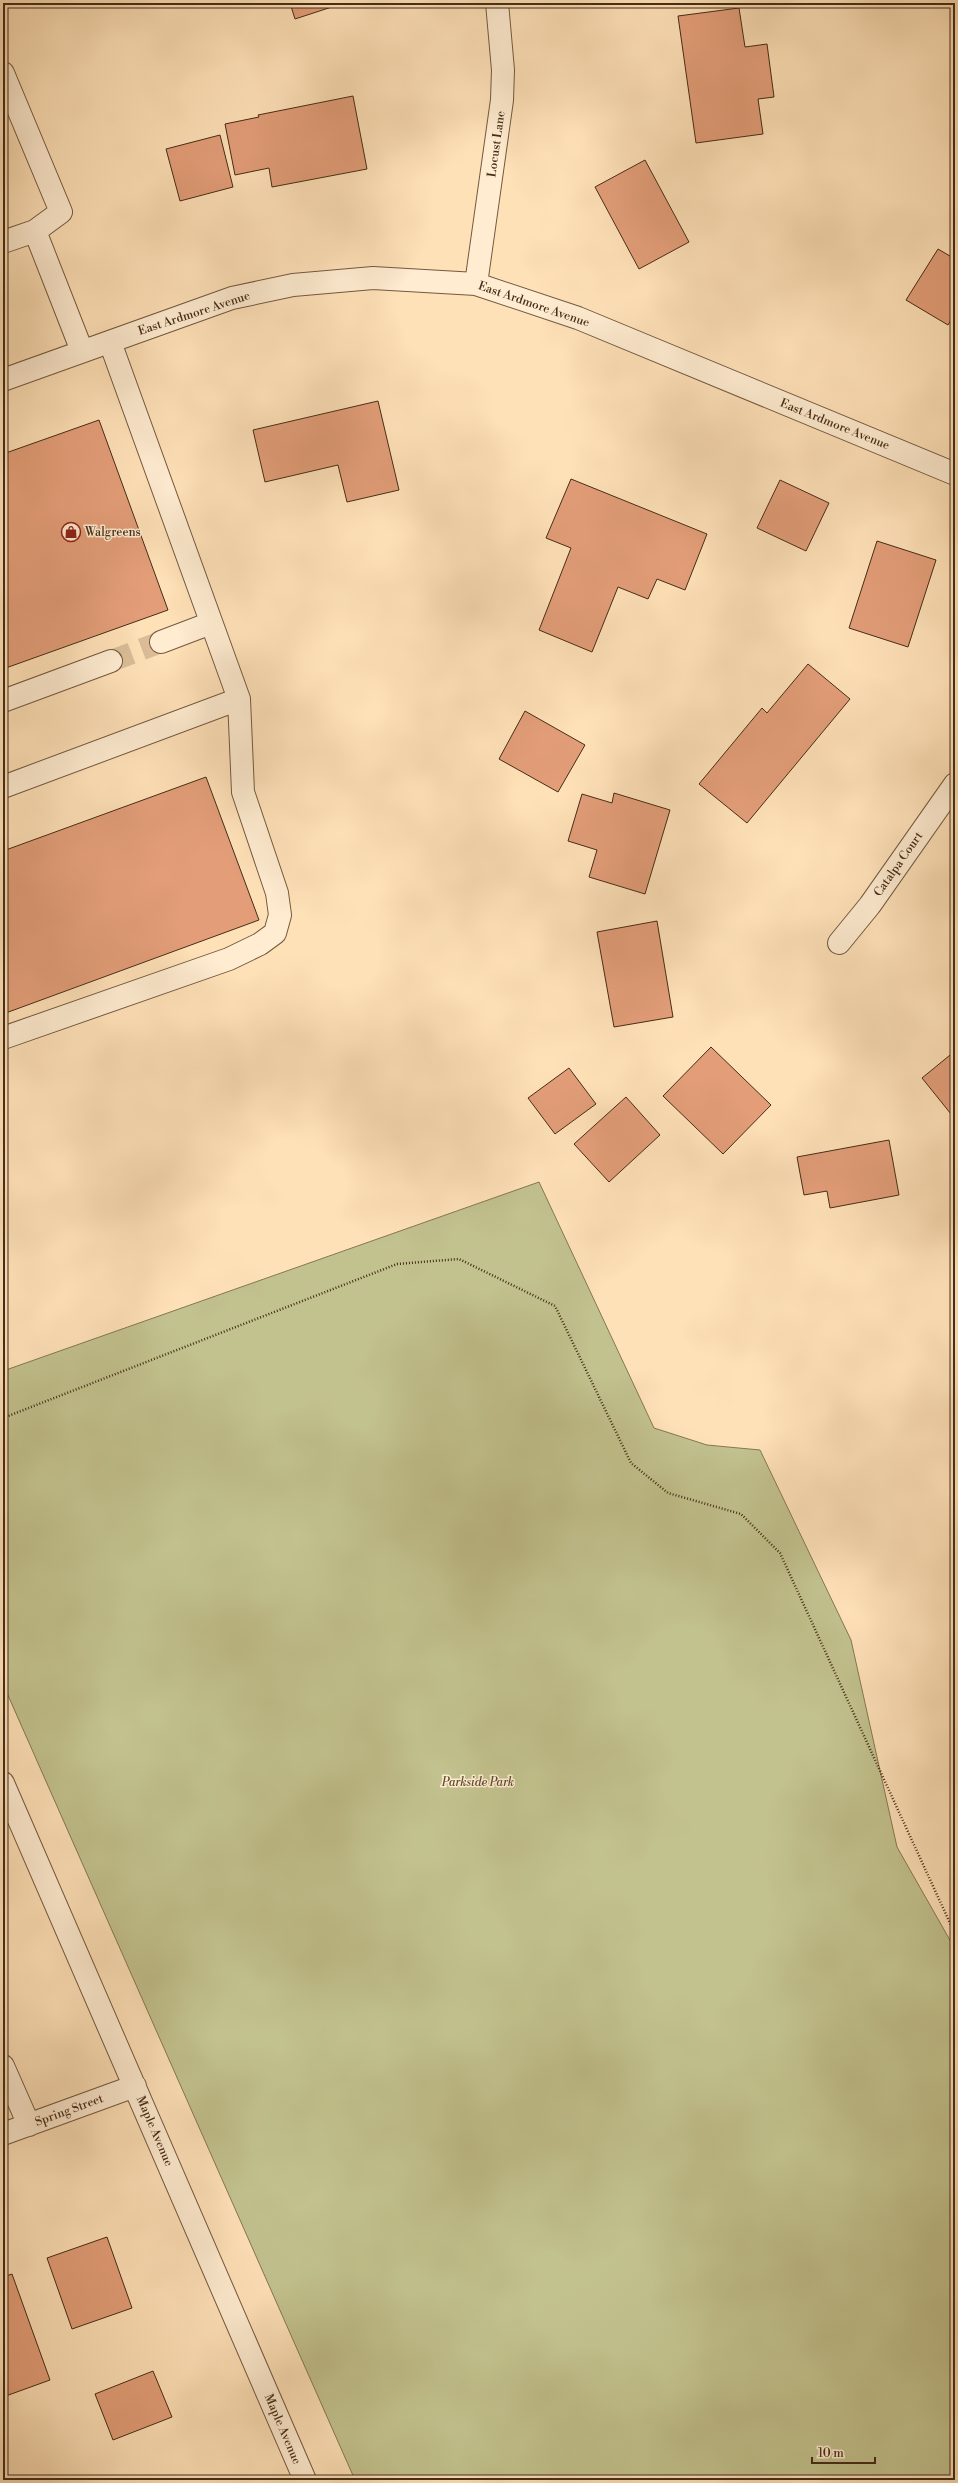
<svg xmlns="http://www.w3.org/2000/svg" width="958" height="2483" viewBox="0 0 958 2483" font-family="'Libre Bodoni',serif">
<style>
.green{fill:#c2c28e;stroke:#847752}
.building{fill:#e39e79;stroke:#452c16}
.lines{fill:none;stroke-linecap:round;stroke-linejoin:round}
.minor-tunnel{stroke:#dabd98;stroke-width:22;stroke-dasharray:22 11;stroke-linecap:butt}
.minor-casing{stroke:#74593e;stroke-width:24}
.path{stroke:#452c16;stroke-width:2.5;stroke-dasharray:1 2;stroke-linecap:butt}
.minor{stroke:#ffecd1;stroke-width:22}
.labels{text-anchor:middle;stroke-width:3;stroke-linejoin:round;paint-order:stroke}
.street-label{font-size:12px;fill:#452c16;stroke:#ffecd1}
.poi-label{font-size:12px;fill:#452c16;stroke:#ffecd1;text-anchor:start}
.park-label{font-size:12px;font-style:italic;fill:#5e4a2e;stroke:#ffecd1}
</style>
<rect width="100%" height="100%" fill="#ffe1b8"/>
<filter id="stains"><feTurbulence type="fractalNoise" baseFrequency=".005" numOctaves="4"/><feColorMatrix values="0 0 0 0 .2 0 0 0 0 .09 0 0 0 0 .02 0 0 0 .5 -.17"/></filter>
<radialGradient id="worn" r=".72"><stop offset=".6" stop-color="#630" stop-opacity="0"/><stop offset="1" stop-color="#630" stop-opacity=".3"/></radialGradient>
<path class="green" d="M539,1182L654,1428L707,1445L760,1450L851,1640L897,1847L955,1949V2480H355L3,1684V1371Z"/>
<path class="building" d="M290,3H344L295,19Z
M739,8L745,47L767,44L774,97L758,99L763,134L696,143L678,16Z
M353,96L367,169L272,187L269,168L235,175L225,124L259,117L258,115Z
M220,135L233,187L180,201L166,149Z
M645,160L689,242L639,269L595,187Z
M938,249L955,259V314L948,325L906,300Z
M378,401L399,490L347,502L338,465L265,482L253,430Z
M99,420L168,610L3,669V454Z
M571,479L707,534L685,590L657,579L648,599L618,587L592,652L539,630L571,548L546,538Z
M780,480L829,503L806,551L757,528Z
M877,541L936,560L908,647L849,628Z
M808,664L850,699L747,823L699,784L762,708L767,713Z
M525,711L585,745L558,792L499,759Z
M206,777L259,920L3,1014V851Z
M614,793L670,810L645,894L589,877L597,850L568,841L582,794L612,803Z
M657,921L673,1017L614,1027L597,932Z
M711,1047L771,1105L723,1154L663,1096Z
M955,1051V1119L922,1078Z
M569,1068L596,1104L555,1134L528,1098Z
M626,1097L660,1135L609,1182L574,1144Z
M889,1140L899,1195L830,1208L827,1191L804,1195L797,1157Z
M107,2237L132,2308L72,2329L47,2258Z
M12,2274L50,2380L3,2397V2277Z
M153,2371L172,2417L113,2440L95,2394Z"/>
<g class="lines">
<path class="minor-tunnel" d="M111,661L161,642"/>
<g class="minor-casing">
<path id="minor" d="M3,73L61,212L35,231
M3,242L35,231L82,351
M476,284L502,100L503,70L497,3
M3,380L232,298L293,285L373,278L476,284L578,318L955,474
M161,642L211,623
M3,701L111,661
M3,787L239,699
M839,943L870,905L955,784
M3,1038L229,959L260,944L275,933L280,915L277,893L243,792L239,699L110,342
M3,1783L305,2480
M3,2066L29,2125
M3,2134L135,2086"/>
</g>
<path class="path" d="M3,1418L397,1264L459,1259L555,1306L631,1463L668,1493L741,1514L780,1553L955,1934"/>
<use href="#minor" class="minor"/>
</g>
<defs>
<g id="shop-ring" transform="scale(1)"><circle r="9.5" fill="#ffecd1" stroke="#8f2418" stroke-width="1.5"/><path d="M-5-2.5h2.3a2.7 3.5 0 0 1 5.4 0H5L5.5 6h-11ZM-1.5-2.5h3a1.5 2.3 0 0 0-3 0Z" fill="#8f2418"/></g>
</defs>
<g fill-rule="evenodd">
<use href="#shop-ring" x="71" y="532"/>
</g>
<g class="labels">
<g class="street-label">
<text transform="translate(496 144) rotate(-82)" y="4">Locust Lane</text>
<text transform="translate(534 304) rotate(19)" y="4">East Ardmore Avenue</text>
<text transform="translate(194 313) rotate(-18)" y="4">East Ardmore Avenue</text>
<text transform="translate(835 424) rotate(22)" y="4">East Ardmore Avenue</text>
<text transform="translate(898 864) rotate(-55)" y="4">Catalpa Court</text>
<text transform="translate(69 2110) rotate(-20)" y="4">Spring Street</text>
<text transform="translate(155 2131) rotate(67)" y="4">Maple Avenue</text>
<text transform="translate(283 2429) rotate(67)" y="4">Maple Avenue</text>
</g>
<g class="poi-label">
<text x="85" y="536">Walgreens</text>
</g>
<g class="park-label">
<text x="478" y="1786">Parkside Park</text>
</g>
</g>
<rect width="958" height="2483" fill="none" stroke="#ffe1b8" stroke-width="16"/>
<rect x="4" y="4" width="950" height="2475" fill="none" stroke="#452c16" stroke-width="2"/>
<rect x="8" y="8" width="942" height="2467" fill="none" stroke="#452c16"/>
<path d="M812 2457v6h63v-6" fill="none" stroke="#452c16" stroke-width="2"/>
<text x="818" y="2457" font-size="12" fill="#452c16" stroke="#ffecd1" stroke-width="3" paint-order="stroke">10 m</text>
<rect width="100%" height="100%" filter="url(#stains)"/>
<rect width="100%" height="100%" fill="url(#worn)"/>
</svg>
